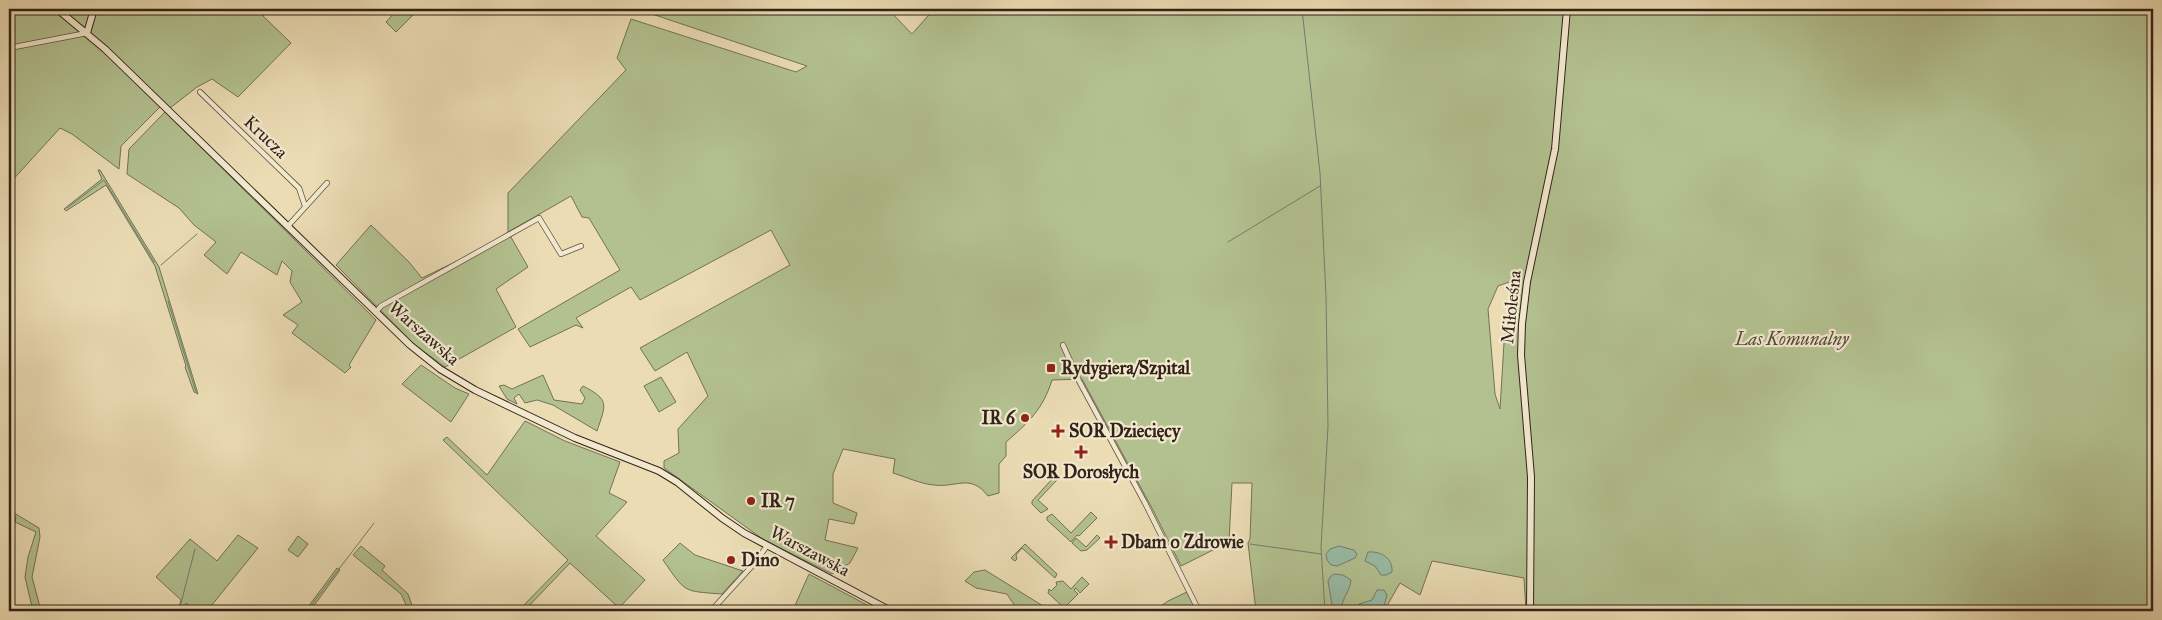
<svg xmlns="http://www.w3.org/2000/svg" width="2162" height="620" viewBox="0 0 2162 620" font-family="'IM FELL Great Primer',serif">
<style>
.green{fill:#b3c190;stroke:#727254;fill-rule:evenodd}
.water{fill:#99bca7;stroke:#6f7f6e}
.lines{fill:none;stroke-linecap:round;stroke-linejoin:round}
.stream{stroke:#6f7f6e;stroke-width:1}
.street-casing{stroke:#605140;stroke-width:6}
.secondary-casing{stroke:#312319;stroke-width:8}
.street{stroke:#f2e8ce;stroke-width:4.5}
.secondary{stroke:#f2e8ce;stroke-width:6}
.poi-dot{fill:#8f2418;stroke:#f2e8ce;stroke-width:2}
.labels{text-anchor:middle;stroke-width:4.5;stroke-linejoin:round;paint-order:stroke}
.street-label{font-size:18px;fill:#312319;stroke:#f2e8ce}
.park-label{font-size:18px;font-style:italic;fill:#524a37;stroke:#f2e8ce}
.poi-label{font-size:18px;font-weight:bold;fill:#312319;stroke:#f2e8ce;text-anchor:start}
</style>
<rect width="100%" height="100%" fill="#ebdcb4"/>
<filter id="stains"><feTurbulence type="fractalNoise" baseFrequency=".004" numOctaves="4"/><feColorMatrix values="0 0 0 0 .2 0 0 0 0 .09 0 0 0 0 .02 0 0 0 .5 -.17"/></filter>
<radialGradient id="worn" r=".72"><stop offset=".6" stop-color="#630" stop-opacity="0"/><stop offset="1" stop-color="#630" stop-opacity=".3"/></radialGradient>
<path class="green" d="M9,9H269L263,16L291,43L238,97L212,79L197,87L165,112L376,320L349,365L351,367L345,373L292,333L298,325L283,315L302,302L290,282L292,271L282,261L277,275L241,252L227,274L204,255L216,242L194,225L179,208L127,174L129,149L165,112L160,107L121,146L119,169L72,134L60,128L9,184Z
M398,9H419L396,32L386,22Z
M637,9H888L912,34L934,9H2153V611H1526L1524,578L1432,561L1420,595L1400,583L1384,611H1256L1248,543L1250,539L1252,483H1232L1229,542L1181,566L1153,510L1082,379L1052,380C1043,409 1029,422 1006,442V456L999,464V493L988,496C970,473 957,488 934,485C921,484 906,477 893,473L895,459L843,449L833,474V503L857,513L854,524L829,519L825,540L858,548L850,563L832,574L764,540L664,468V461L679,453L678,429L708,396L687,352L655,371L640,348L790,265L771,230L640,300L631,287L576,318L583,328L576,325L530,347L518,329L620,270L589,218L582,217L571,196L508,232L528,267L496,289L516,327L445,367L415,345L336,265L371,225L409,262L422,278L480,250L508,232V193L626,70L617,58L631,19L796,72L807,66ZM1512,281L1504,343L1500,409L1495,394L1488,309L1498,286Z
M98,170H100L159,267L198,394L194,392L185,367L186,366L155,266L106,185L66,211L64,209L102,179Z
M421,365L455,388L469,394L451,422L402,384Z
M543,375L554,400L582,404L585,398L580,390L583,386C610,400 606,404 597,431L553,405L537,400L525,403L519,394L514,398L517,404L507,399L499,386L504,385L512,389Z
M661,377L676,402L659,412L644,386Z
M525,421L565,441L620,462L609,493L627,502L596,536L645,580L619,608L570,563L524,611H518L568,560L443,440L447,437L487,475Z
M1054,477L1057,480L1038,500L1048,509L1041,513L1032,504V501Z
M9,510L39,528L40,537L32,577L41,611H33L25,577L28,557L36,532L15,522L16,517L9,513Z
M1091,512L1097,518L1079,536L1077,535L1071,542L1047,520V517L1052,514L1071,533Z
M238,535L258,548L207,611H196L186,603L183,611H178L181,600L156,577L190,539L217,561Z
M1097,535L1100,538L1087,550L1081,551L1072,543L1076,538L1086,547Z
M298,536L308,544L298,557L288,550Z
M680,543L695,555L743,571L722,594C682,591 686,593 663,560Z
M1025,544L1057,574L1055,578L1022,548L1016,555L1017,559L1015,561L1011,558Z
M361,546L385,566L382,570L408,594L414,611H409L401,594L353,555Z
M337,568L340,570L310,611H305Z
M985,570L1043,606L1048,611C1023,611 1021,617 1007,594L976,588L965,581L974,572Z
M809,574L867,605L864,611H796L793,610Z
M1082,577L1089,584L1080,593L1076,588L1074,590L1078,594L1066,606H1062L1048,593L1049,589L1051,591L1057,585L1056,582L1063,581L1071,589Z
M1187,592L1197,611H1154L1168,601Z"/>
<path class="water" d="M1339,546L1354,550L1357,554L1355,558L1337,566L1331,565L1327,560L1326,554L1330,549Z
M1368,552C1381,551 1393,558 1392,572L1386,575H1381L1375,566L1365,561Z
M1334,574L1343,575L1351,580C1350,590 1344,596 1342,605L1337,608L1332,605L1328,581L1331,576Z
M1377,590H1384L1387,595L1384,606L1380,611H1356L1359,604L1372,600Z"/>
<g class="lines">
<path class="stream" d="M1302,9L1320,173L1326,296L1328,427L1321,547L1325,611
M67,208L104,180L154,262
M1228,242L1320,186
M161,265L197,234
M168,301L196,392
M1250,544L1321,554
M179,611L195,549
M307,611L374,523"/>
<g class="street-casing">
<path id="street" d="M9,48L87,33
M200,92L299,188L305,206
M288,226L327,183
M376,312L381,306L539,218L561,254L581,246
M1063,345L1079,381L1145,503L1199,611
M711,611L752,566L767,546"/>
</g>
<g class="secondary-casing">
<path id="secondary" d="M57,9L105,49L410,345L440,369L475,390L575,438L659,471L677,482L722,518L744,533L891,611
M87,33L94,9
M1530,611L1531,477L1521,355L1522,324L1527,282L1555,149L1567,9"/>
</g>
<use href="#street" class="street"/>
<use href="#secondary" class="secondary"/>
</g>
<g class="poi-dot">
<rect x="1046" y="363" width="10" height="10" rx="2.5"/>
<circle cx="1025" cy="418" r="5"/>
<path d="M1055.5 423.5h5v5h5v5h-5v5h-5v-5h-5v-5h5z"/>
<path d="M1078.5 444.5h5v5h5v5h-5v5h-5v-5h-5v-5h5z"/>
<circle cx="751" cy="501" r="5"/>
<path d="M1108.5 534.5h5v5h5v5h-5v5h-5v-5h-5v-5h5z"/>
<circle cx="731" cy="560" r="5"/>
</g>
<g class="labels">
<g class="street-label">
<text transform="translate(266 137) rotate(44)" y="6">Krucza</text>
<text transform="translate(1511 307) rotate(-84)" y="6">Miłoleśna</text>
<text transform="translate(424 333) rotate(41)" y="6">Warszawska</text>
<text transform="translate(810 551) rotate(28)" y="6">Warszawska</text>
</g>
<g class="park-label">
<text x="1792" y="345">Las Komunalny</text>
</g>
<g class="poi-label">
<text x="1061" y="374">Rydygiera/Szpital</text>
<text x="1015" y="424" text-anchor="end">IR 6</text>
<text x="1069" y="437">SOR Dziecięcy</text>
<text x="1081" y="478" text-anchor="middle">SOR Dorosłych</text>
<text x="761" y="507">IR 7</text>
<text x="1121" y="548">Dbam o Zdrowie</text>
<text x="741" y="566">Dino</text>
</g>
</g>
<rect width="2162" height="620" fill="none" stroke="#ebdcb4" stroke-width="30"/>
<rect x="10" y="10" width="2142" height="600" fill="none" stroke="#312319" stroke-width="2.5"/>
<rect x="15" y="15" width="2132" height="590" fill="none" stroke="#312319"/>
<rect width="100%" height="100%" filter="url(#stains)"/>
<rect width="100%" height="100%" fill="url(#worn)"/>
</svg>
